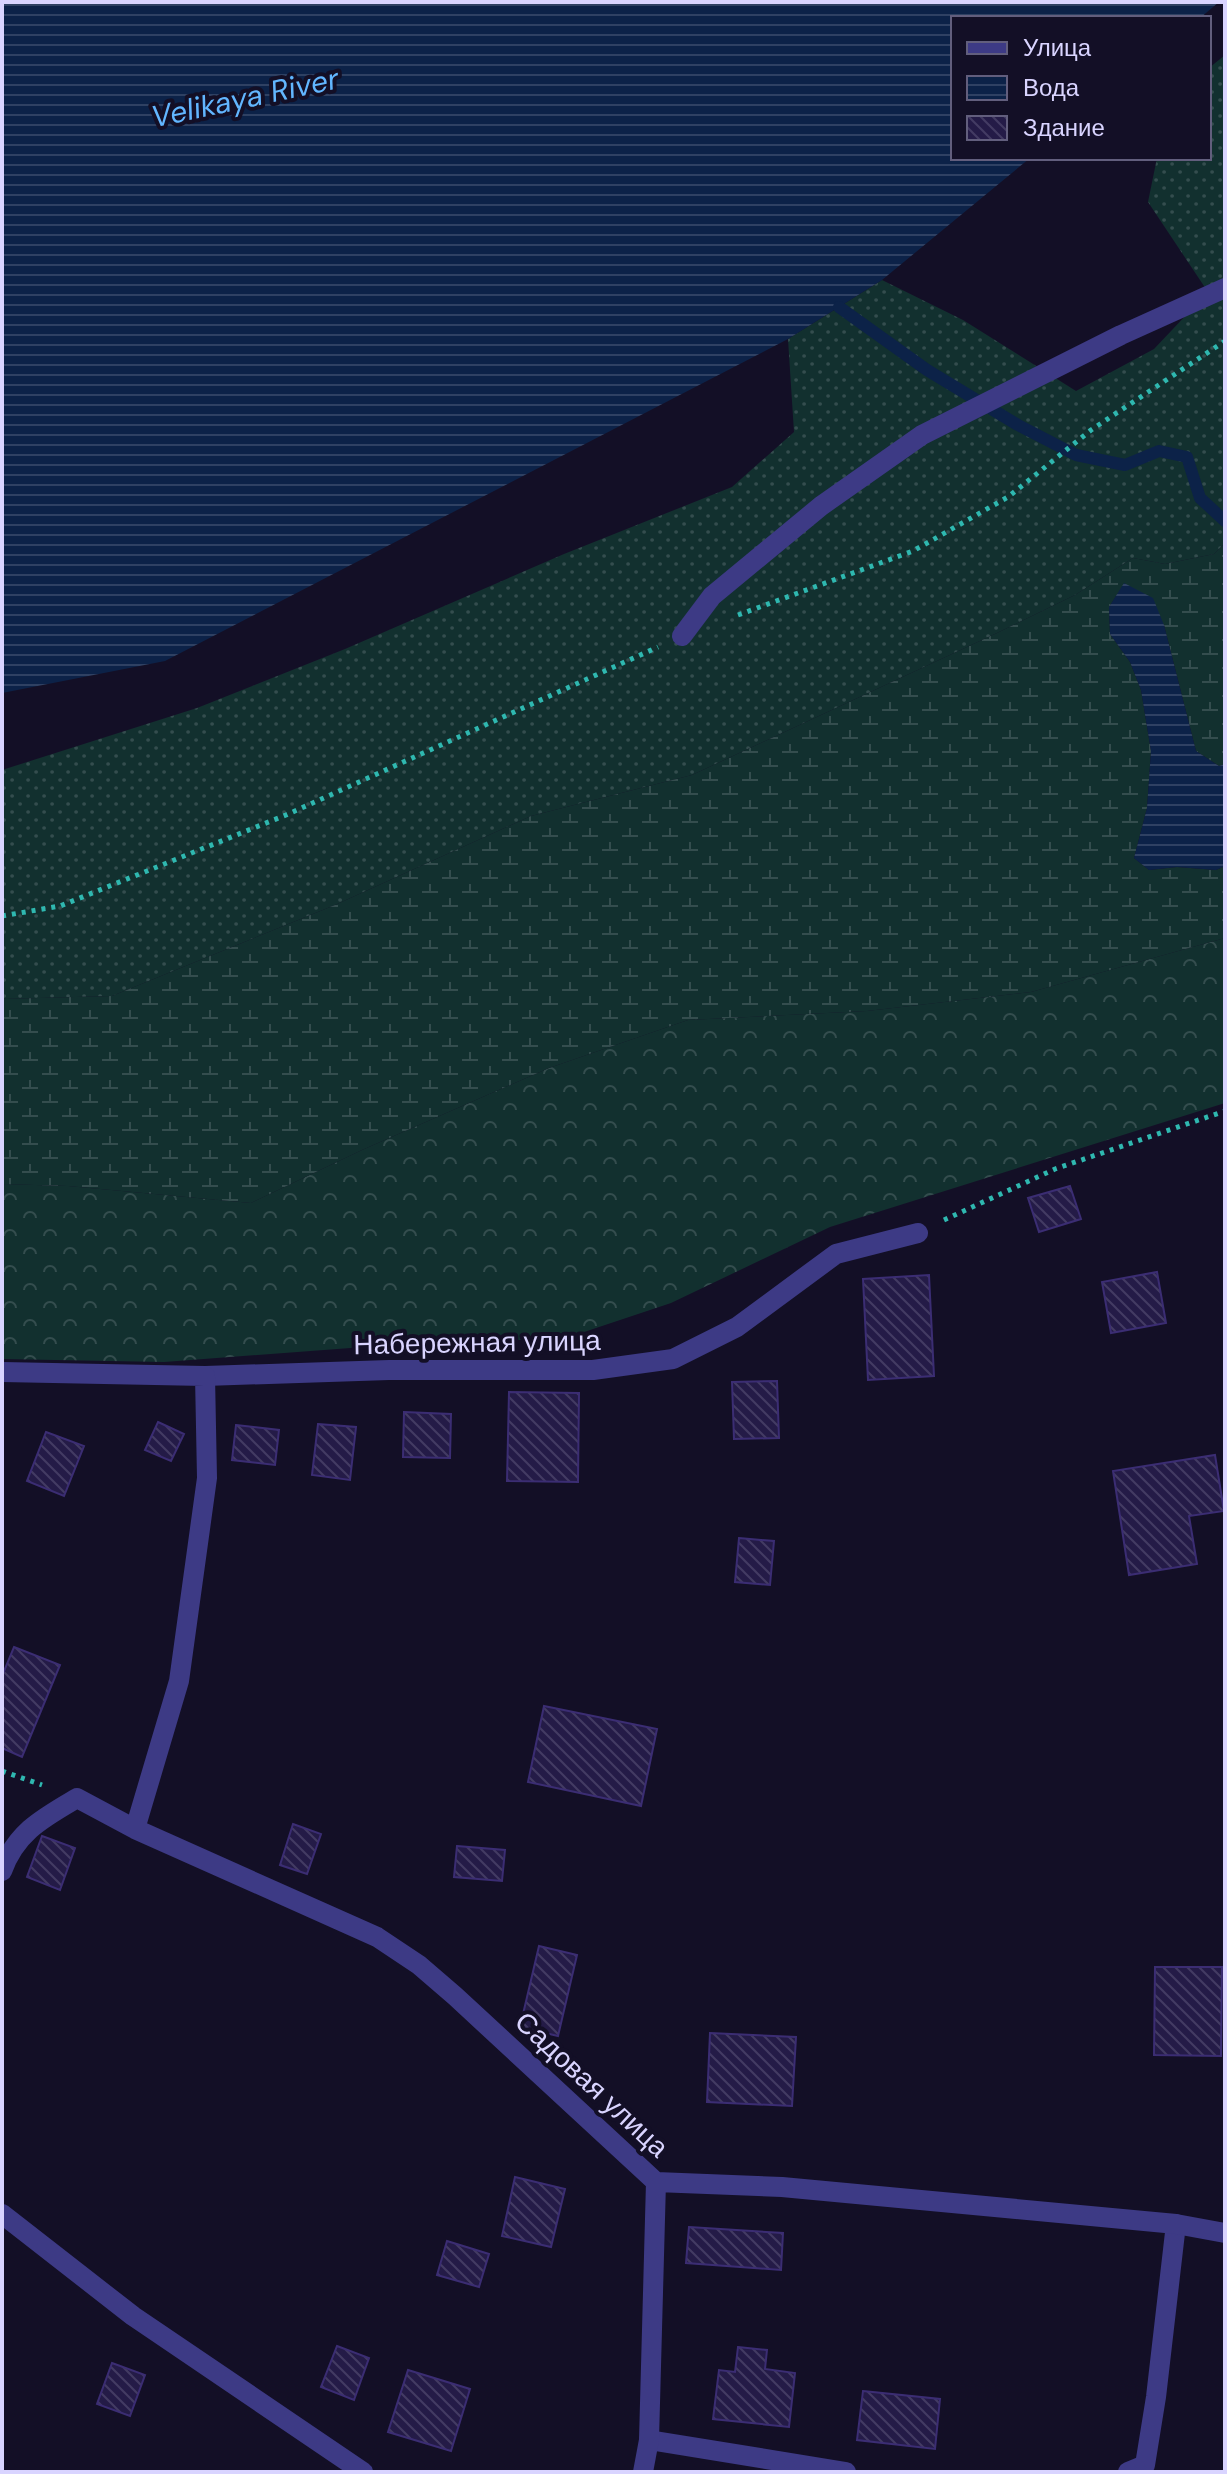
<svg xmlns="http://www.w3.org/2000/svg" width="1227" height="2474" viewBox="0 0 1227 2474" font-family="'DM Sans',sans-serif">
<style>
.grass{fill:url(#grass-dots)}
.forest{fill:url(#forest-crowns)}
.wetland{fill:url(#wetland-marsh)}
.water{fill:url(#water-rules)}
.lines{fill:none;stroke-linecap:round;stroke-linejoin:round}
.stream{stroke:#0c2248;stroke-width:12}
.building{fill:url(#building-back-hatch);stroke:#3b2d73;stroke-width:2}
.path{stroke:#2fb8b0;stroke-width:5;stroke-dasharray:4 6;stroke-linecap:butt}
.service{stroke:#3d3a85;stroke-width:20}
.minor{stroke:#3d3a85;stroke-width:20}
.labels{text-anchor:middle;stroke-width:8;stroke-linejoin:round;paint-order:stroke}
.street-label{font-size:28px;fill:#d9d4ff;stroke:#130f26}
.water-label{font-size:30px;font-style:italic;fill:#62b6ff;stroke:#130f26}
</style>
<defs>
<pattern id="grass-dots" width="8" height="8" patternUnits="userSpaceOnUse" patternTransform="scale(2)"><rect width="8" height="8" fill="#12302f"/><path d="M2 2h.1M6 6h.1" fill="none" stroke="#344d4e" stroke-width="1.8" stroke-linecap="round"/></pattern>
<pattern id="forest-crowns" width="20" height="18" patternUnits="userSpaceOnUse" patternTransform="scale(2)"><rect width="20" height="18" fill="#12302f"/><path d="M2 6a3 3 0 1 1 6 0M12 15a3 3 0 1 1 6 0" fill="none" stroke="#344d4e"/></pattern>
<pattern id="wetland-marsh" width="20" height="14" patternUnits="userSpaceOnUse" patternTransform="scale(2)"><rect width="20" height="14" fill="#12302f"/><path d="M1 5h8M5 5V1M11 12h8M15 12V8" fill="none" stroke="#344d4e"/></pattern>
<pattern id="water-rules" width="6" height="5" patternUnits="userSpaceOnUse" patternTransform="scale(2)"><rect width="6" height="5" fill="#0c2248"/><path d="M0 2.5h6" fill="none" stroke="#2f4163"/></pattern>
<pattern id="building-back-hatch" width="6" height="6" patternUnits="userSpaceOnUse" patternTransform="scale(2)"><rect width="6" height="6" fill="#241b47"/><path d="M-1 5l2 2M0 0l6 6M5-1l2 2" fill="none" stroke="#433b63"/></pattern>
</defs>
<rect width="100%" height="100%" fill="#130f26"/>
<path class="grass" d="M1225,55V543L1214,554L1165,564L1133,558L1075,595L997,633L692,775L531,816L335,905L112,996L2,999V770L197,708L345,649L564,554L732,487L794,432L788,339L882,280L963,320L1076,391L1154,349L1208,292L1148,202L1157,158H1209V68Z"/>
<path class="forest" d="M1225,938V1103L830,1227L671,1303L563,1339L430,1342L164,1362L2,1359V1184L68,1186L251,1203L362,1150L549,1068L688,1020L867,1011L1031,992Z"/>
<path class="wetland" d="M1225,543V764L1219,766L1196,751L1164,625L1124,584L1109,607L1110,634L1130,662L1141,690L1151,751L1147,808L1134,858L1149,870L1177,867L1216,870L1225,866V938L1031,992L867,1011L688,1020L549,1068L362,1150L251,1203L68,1186L2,1184V999L112,996L335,905L531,816L692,775L997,633L1075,595L1133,558L1165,564L1214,554Z"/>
<path class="water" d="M2,2H1219L1200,18H953V158H1030L882,280L788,339L165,661L2,693Z
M1124,583L1153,598L1164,625L1196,751L1219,766L1225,764V866L1216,870L1177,867L1149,870L1134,858L1147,808L1151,751L1141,690L1130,662L1110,634L1109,607Z"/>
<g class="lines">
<path class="stream" d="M839,307L927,370L1018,425L1076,455L1125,465L1159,451L1187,457L1200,498L1225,521"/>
</g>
<path class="building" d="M1070,1186L1081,1219L1039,1232L1028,1198Z
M1157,1272L1166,1323L1111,1333L1102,1282Z
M929,1275L934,1376L868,1380L863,1279Z
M777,1381L779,1438L734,1439L732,1382Z
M509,1392L579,1393L578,1482L507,1481Z
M404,1412L451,1414L450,1458L403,1457Z
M158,1422L184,1434L171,1461L145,1450Z
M318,1424L356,1427L350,1480L312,1475Z
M236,1425L279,1430L275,1465L232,1460Z
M46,1432L84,1446L64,1496L27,1481Z
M1215,1455L1224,1511L1189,1516L1197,1564L1129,1575L1113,1471Z
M739,1538L774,1541L770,1585L735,1582Z
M14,1647L60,1665L22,1757L2,1748V1676Z
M544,1706L657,1729L641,1806L528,1782Z
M293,1824L321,1834L307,1874L280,1865Z
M42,1836L75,1848L60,1890L27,1877Z
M457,1846L505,1850L502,1881L454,1877Z
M539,1946L577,1955L558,2036L520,2027Z
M1155,1967H1222L1221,2056L1154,2055Z
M710,2033L796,2037L792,2106L707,2102Z
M515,2177L565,2189L551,2247L502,2236Z
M689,2227L783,2233L781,2270L686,2263Z
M447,2241L489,2254L479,2287L437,2275Z
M337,2346L369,2358L354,2400L321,2387Z
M738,2347L767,2350L765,2369L795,2373L789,2427L713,2419L719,2370L735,2372Z
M112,2363L145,2375L130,2416L97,2404Z
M408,2370L470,2389L451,2451L388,2432Z
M863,2391L940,2399L935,2449L857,2440Z"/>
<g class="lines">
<path class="path" d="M738,615L913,551L1008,497L1091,430L1225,341
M2,916L60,906L286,815L658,647
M944,1220L1055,1169L1225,1111
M2,1771L42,1785"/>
<path class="service" d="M682,636L712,596L821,506L922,435L1121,335L1225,288
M205,1376L389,1370H593L673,1359L737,1327L836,1254L918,1233
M2,2214L133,2316L363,2472
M649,2440L846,2472
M1128,2472L1145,2465L1156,2397L1176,2224"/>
<path class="minor" d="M2,1372L205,1376L207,1478L179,1681L135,1829
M2,1871C16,1832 43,1818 77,1798L135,1829L377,1937L419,1965L455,1996L656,2182L782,2187L1176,2224L1225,2233
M643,2472L649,2440L656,2182"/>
</g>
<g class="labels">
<g class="street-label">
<text transform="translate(477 1342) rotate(-1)" y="10">Набережная улица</text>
<text transform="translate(592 2084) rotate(43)" y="10">Садовая улица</text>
</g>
<g class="water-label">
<text transform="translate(245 98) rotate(-12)" y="10">Velikaya River</text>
</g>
</g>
<rect width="1227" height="2474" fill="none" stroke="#d9d4ff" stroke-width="8"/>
<rect x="951" y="16" width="260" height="144" fill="#130f26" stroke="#625e7d" stroke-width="2"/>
<rect x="967" y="42" width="40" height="12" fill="#3d3a85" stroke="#625e7d" stroke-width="2"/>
<text x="1023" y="56" font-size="24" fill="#d9d4ff">Улица</text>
<rect x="967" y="76" width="40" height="24" fill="url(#water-rules)" stroke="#625e7d" stroke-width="2"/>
<text x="1023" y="96" font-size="24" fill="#d9d4ff">Вода</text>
<rect x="967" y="116" width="40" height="24" fill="url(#building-back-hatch)" stroke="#625e7d" stroke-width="2"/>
<text x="1023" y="136" font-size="24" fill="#d9d4ff">Здание</text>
</svg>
